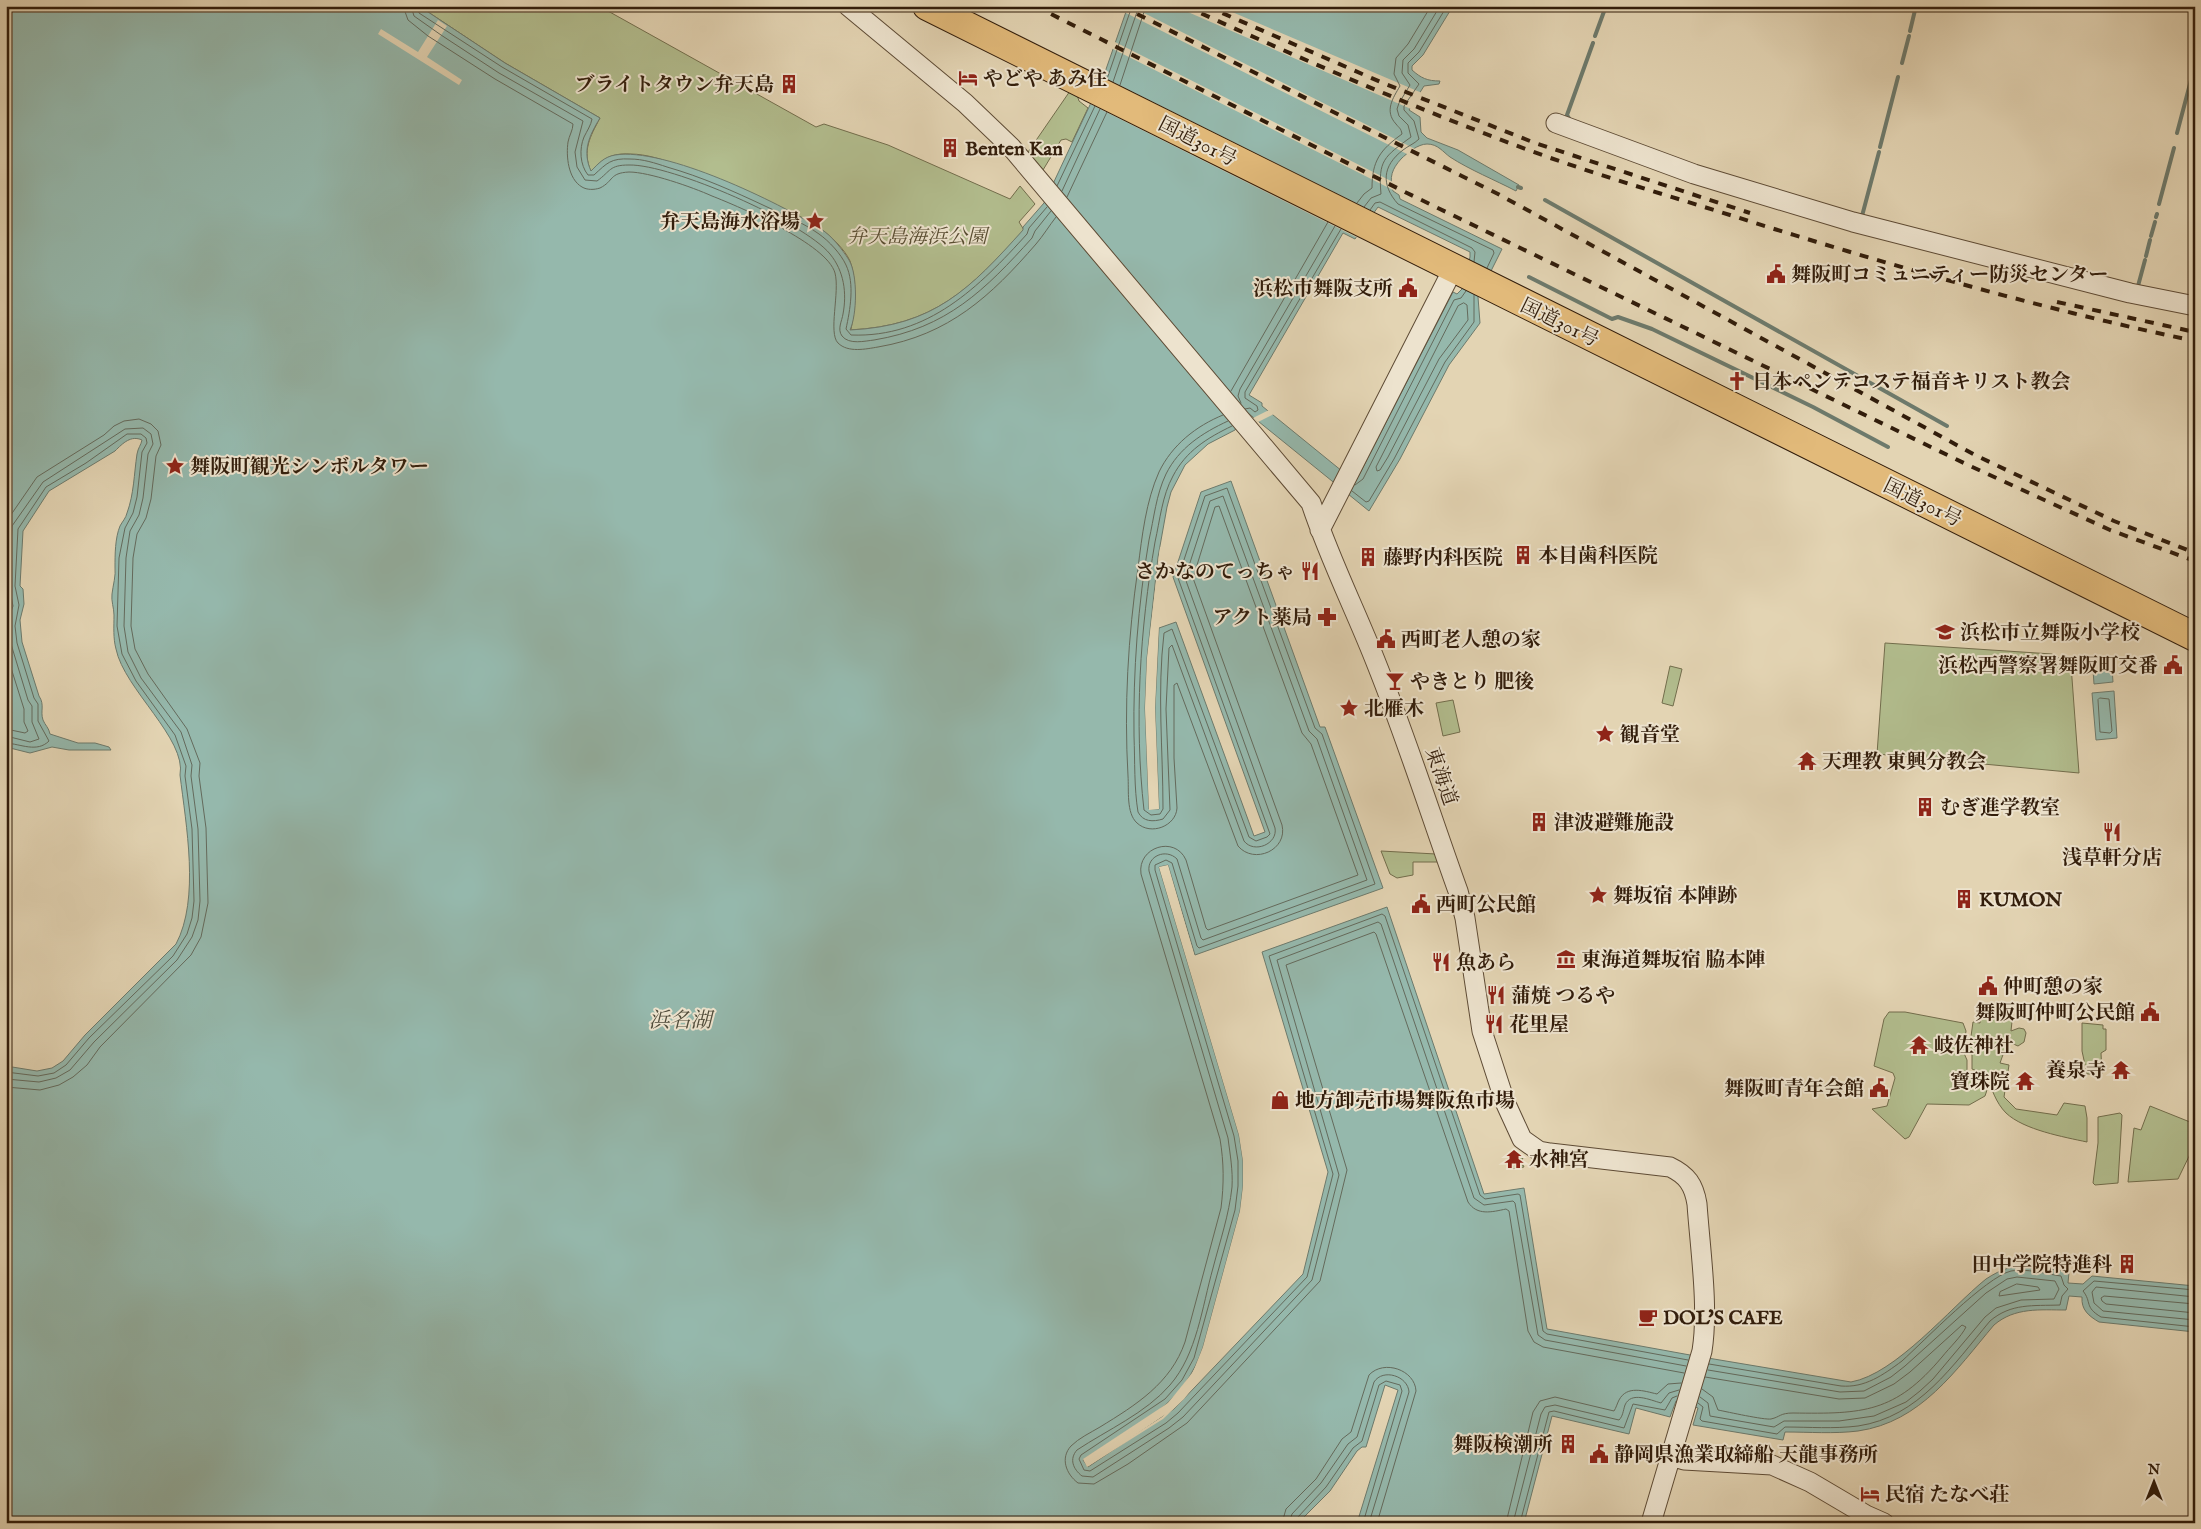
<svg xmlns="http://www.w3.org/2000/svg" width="2201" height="1529" viewBox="0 0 2201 1529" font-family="'IM FELL English','Noto Serif JP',serif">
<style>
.green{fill:#b2bd8e;stroke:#726d4c}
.water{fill:#95b8ac;stroke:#6d7a6c;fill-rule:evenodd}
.pier{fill:#e3d4b3}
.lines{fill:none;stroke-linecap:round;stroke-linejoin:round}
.shore{stroke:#646a5c;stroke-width:1}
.stream{stroke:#6d7a6c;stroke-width:4}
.minor-casing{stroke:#5e4b35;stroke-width:21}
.highway-casing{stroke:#321d0b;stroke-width:30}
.minor{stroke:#ede3ce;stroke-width:19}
.highway{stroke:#e2ba7a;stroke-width:28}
.rail{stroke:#321d0b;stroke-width:4;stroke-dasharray:9 9;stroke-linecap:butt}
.labels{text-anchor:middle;stroke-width:4;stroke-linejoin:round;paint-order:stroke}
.poi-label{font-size:20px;font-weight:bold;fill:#321d0b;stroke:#ede3ce;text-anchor:start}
.street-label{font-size:20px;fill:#321d0b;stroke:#ede3ce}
.park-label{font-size:20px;font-style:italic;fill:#584d32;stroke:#ede3ce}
.water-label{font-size:21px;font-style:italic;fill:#504c3b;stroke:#ede3ce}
</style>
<rect width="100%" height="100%" fill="#e3d4b3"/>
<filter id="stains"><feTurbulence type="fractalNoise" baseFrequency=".004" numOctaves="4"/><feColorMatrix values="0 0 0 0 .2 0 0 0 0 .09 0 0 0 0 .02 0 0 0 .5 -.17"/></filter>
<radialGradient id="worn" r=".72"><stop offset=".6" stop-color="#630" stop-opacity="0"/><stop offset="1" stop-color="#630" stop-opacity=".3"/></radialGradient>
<path class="green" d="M419,6H599L816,127L824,124L888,145L1010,199L1020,186L1035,204L1019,222L1024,230C969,290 934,326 849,330L851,329C855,311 857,279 850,261C845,250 832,237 822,230C805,217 785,210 766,200C737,186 709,175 678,165C663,160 647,154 630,154C613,153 602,158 591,172C582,150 590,137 600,118L505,63Z
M1070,91L1077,95L1079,101L1088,108L1072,142L1066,139L1061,140L1043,170L1028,152Z
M1885,643L2052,654L2071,665L2079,773L1877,754Z
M1670,666L1682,669L1673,706L1662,703Z
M1453,700L1460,732L1443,736L1436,703Z
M1381,851L1436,854L1438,862H1413V875L1397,878L1390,874Z
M1981,1009L2013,1012L2011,1031L2019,1028L2024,1029L2026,1033L2024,1042L2018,1046L2011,1043L2009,1038L2000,1063L2009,1065L2004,1097L2016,1109L2057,1115L2064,1103L2085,1106L2087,1118V1142C2064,1137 2024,1130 2006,1113C1996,1103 1991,1088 1987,1075L1972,1069V1055L1969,1051L1973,1022L1980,1023Z
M1889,1012H1905L1963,1023L1966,1031L1963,1051L1967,1060V1070L1969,1074L1983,1080L1987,1090L1985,1096L1969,1105L1927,1104L1909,1137L1905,1139L1872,1109L1887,1106L1895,1078L1893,1073L1874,1066L1884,1019Z
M2082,1023L2103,1025V1029H2106V1050L2101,1053L2102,1074H2087L2082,1051Z
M2150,1106L2195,1124V1144L2178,1179L2128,1182L2134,1128L2141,1130Z
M2120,1113L2122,1115L2118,1183L2095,1185L2093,1183L2098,1143V1117Z
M1521,1156L1523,1159L1518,1160L1516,1157L1512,1158L1515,1166L1523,1165L1524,1167L1511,1169L1509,1158Z"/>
<path class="water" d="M6,6H419L505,63L600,118C589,136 582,151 591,171C599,163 604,157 615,155C665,147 778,202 821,229C832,236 842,249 849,260C858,275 857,315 850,330C934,326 970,289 1023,230V227L1044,203L1104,75L1128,6H1453L1423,55L1412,66V70C1421,78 1427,81 1440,81L1439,84L1424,86L1409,110L1420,117L1421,132L1427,138L1458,150L1519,185L1516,191C1495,180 1470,170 1450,157C1443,152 1438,144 1427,144C1418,144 1407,153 1401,159C1392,169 1389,177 1393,191L1399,195L1400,199L1502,249L1478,297L1480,323L1449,365L1400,459L1369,511L1248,413L1235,430L1208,444L1185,465L1171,492L1167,507L1158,557L1147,658L1145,708L1149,809H1159L1155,708L1159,628L1176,622L1254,836L1265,832L1173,577L1201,492L1231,481L1320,727H1325L1383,888L1195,955L1168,865L1159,867L1239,1135L1243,1161V1186L1240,1211L1203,1347C1194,1374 1180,1394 1158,1411L1083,1460L1088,1467L1174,1409L1303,1274L1328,1172L1262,952L1387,907L1484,1194L1524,1188L1547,1329L1690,1355L1851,1382C1896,1374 1950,1308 1986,1279C2018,1258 2034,1267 2069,1272L2068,1283L2083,1284L2092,1276L2195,1286V1332L2099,1322C2089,1316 2081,1310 2082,1297L2069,1296L2066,1310C2040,1310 2015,1307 1994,1325C1956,1370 1921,1422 1858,1431C1834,1434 1809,1432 1785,1432L1783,1440L1693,1425L1698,1408L1676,1401L1670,1417L1636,1408L1629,1434L1552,1416L1524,1523H1357L1398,1390L1385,1385L1366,1447H1362L1357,1451L1330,1491L1298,1523H6V1066L37,1071L52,1068L63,1061L85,1035L176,944C200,899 186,825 180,775C187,739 124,689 116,649C113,638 114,627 114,615C114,608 111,601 112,594C113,585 116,576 115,567C115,555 115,538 120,526C122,522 126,518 127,513C134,494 134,474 137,454C138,448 141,445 142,440C131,435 123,443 115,451L49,491L23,531L20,586L23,589L24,604L20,620L22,642L39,696C45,705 40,711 43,720C45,725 49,728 50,734L78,743H95L109,747L111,750H69L52,747L30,753L6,747ZM1378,207L1470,252V257L1462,289L1457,294L1453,292L1358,477L1353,480L1262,406V403L1249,395L1343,233L1355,239Z
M2112,668L2113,682L2094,684L2093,670Z
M2114,691L2117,738L2096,740L2092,693Z"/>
<path class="pier" d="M1125,6H1130L1417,150L1409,155L1124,12Z
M1174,6H1218L1422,93L1411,109Z
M438,20L447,26L427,57L462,80L459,85L378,34L381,29L418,52Z
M1113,41L1393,182L1395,189L1401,194L1111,48Z
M1101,76L1376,213L1374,216L1099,79Z
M1089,100L1360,235L1358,238L1088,103Z
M1269,410L1274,414L1258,422L1253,418Z
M1160,547L1162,548L1154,608L1148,708L1151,807H1156L1152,708L1154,658L1157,628L1159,625L1155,708L1159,809L1149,810L1145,708L1147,658Z
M1168,865L1195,958L1192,956L1166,868L1162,869L1241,1135L1245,1160L1246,1186L1242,1212L1206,1348L1195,1373L1170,1405L1086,1460L1088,1464L1162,1417L1197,1382L1184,1399L1163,1419L1087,1467L1083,1459L1168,1403L1193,1372L1203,1347L1240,1211L1243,1186V1161L1239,1135L1159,867Z"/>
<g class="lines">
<path class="shore" d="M403,6L408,20L428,36L495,79L573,124C573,130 569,136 568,142C566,156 568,179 582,187C587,190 594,190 600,188C614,181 609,173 629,172C649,172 692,187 712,196C740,207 827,244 835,273C840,292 828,333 838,343C848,353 866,349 878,347C949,335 991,296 1036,244C1043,236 1049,226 1056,217
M411,6L414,16L441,35L499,73L583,121L575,152L577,167L585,180L597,181C611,171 609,165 629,165C671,164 804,222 830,254C844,271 847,293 843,314C842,321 837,329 842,336C849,345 865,341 874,340C947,328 985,290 1032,238L1035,231L1051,211
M417,6L419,13L502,67L592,119C591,125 587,131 584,137C579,149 580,165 588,175H594C607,163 611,158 630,159C643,159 655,163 667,167C702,177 733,191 765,206C784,215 802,222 819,234C829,241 841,254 846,265C855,284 850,310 846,329L851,335C928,338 979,287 1027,234L1029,228L1047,207
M1447,6L1419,52L1408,63V73L1419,84L1404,106V110L1414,121L1419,139C1414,144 1408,146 1403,150C1382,166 1381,185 1398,204L1493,250L1494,253L1487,268
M1107,79L1132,6
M1113,82L1139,6
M1120,85L1146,6
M1057,186L1095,106
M1062,191L1100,109
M1067,197L1107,112
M1357,203L1364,194L1372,188C1372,161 1380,150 1402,134C1401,128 1399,128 1396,124C1384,111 1393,98 1400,86L1394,74L1396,58L1408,44L1431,6
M1364,207L1371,198L1381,194C1378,160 1384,157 1411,137L1408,125L1399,116L1397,109L1399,103L1410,85L1402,73L1403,60L1414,49L1440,6
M1370,210L1375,203L1380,202L1472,248L1475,252L1474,262
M1464,303L1467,305L1468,320L1439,359L1388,457L1380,470L1377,471L1376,467L1458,306Z
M1231,391L1328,222
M1241,403L1238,396L1240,389L1335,226
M1245,409L1250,408L1255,412L1258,410L1257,406L1245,398V392L1341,229
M1223,415C1196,426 1172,445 1159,472C1146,501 1142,536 1138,568C1128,637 1124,706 1128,776C1129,790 1126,813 1137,823C1151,836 1176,826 1177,808L1174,758V685L1177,683L1238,846C1254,865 1288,850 1282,825L1193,578L1215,507L1219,506L1302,733L1311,744L1358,875L1208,930L1206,928L1186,860C1175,835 1137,847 1141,874L1220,1139C1224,1163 1224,1184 1221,1208L1185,1342C1171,1383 1136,1405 1100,1427C1090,1433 1079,1438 1071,1446C1060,1458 1066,1474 1078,1483L1094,1484L1128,1464L1187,1423L1320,1281L1347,1170L1286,965L1374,932L1376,934L1468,1202C1477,1216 1492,1212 1506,1209L1509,1211L1528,1331L1534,1342L1543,1347L1684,1373
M1228,421C1202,433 1179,448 1166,474C1156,495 1154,518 1149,540C1138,605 1133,671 1134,736C1135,761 1134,788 1138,812C1143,822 1153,822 1163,819L1170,810L1166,709L1169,648L1172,645L1244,841C1254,854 1278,844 1275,828L1185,578L1210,501L1223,496L1309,731L1317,739L1367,880L1203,940L1201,938L1177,859C1166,848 1147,856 1149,871L1228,1138C1230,1154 1233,1170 1232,1187C1229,1215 1220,1241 1213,1268C1202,1307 1197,1354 1170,1385C1146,1413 1107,1430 1077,1450C1069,1459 1073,1469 1082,1476L1093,1477L1169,1428L1183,1417L1312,1280L1339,1175L1277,960L1378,922L1381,924L1474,1198L1484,1205L1513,1201L1515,1203L1538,1335L1545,1340L1686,1366
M1232,426C1207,438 1186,451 1173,476C1162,496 1160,520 1155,542C1140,629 1134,722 1144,810L1151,815L1160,814L1163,809C1163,750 1157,692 1164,633L1172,629L1249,837L1256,841L1267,837L1270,834L1178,578L1205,496L1227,488L1315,728L1322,734L1375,884L1199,948L1197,946L1172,863L1166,860L1155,865V870L1234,1136L1238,1161V1186L1235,1210L1194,1358L1182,1380L1165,1399L1081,1455L1079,1459L1084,1470L1090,1471L1166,1423L1178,1413L1307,1277L1333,1174L1269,956L1382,914L1385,916L1480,1195L1485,1199L1518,1194L1520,1195L1543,1331L1547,1334L1688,1360
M1355,485L1363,479L1454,300L1461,298L1466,291
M1352,491L1366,502L1369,501L1394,459L1445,362L1474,322V295
M6,522L37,477L104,435L114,426L124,421L139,419L151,424L158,431L161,445L156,456L151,499L146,518L137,534L133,558L131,626L135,649L148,674L187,729L200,763L199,776L206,828L208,903L201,937L191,955L100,1047L87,1065L73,1077L59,1085L40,1090L6,1087
M6,652L24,709V722L28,731L25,733L6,729
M2100,698L2109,699L2112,731L2110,733L2100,732L2098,700Z
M6,736L30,742L39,739L32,722V706L28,700L11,644L9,626V618L13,606L9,585L12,526L43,482L125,429L143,428L151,434L153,444L148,454L143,498L139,515L130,531L126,558L124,626L128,652L141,678L181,732L192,765L191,776L198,829L200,901L198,920L192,937L177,960L94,1042L70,1070L56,1078L39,1082L6,1079
M6,743C21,744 37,753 49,741L38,721V704L34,698L17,643L15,626L19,605L15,586L18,529L46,487L86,463L127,434H141L146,438L147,443L142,452L137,497L133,513L125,528L119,558L117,626L122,654L136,681L175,735L186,766L185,776L192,829L194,901L192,918L187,934L173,956L89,1038L66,1065L54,1073L38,1076L6,1072
M2017,1284L2038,1287L2040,1290L1999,1296L2000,1292Z
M2195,1290L2094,1281L2083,1291C2092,1302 2084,1307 2101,1317L2195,1327
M2195,1297L2096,1287L2092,1292L2094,1303L2103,1311L2195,1320
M2195,1304L2104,1296L2101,1298L2102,1301L2106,1304L2195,1313
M1702,1389L1713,1397L1718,1410C1728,1412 1764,1420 1771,1419C1780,1417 1780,1413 1793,1413C1863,1414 1895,1413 1942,1357C1950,1347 1961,1337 1966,1327L1962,1325L1910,1372L1894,1384L1865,1398L1839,1399L1705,1377
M1700,1397L1708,1403L1710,1416L1774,1427L1784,1421H1839L1874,1416L1906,1402L1920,1391L1933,1379L1985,1317L1996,1308L2021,1300L2054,1299L2059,1289L2055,1281L2017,1277L2007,1279L1986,1293L1905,1366L1891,1377L1864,1391L1840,1392L1708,1370
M1698,1403L1703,1407L1700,1419L1702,1421L1777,1434L1785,1427C1809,1427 1834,1429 1858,1426C1919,1417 1953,1365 1990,1321C2011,1303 2033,1306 2060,1305L2062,1296L2068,1289L2064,1285L2061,1276C2046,1274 2026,1268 2011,1271C1986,1277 1924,1341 1902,1361C1883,1375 1865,1388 1841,1386L1709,1364
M1282,1523L1286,1509L1316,1479L1342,1439L1351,1432L1369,1375C1384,1359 1415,1370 1416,1391L1377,1523
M1289,1523L1292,1514L1321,1483L1348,1444L1357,1437L1374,1382C1383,1368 1408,1376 1409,1392L1369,1523
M1295,1523L1297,1518L1326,1487L1353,1448L1362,1441L1379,1385L1386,1381L1400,1385L1402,1391L1363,1523
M1506,1523L1533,1412L1540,1401L1555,1397L1614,1411C1616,1408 1617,1404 1619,1400C1627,1385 1644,1391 1657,1394L1668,1384L1681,1383
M1513,1523L1541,1414L1545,1407L1555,1405L1619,1420C1623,1416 1623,1411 1625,1405C1631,1391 1650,1400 1661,1403L1669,1393L1679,1390
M1520,1523L1549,1412L1554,1411L1624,1428L1633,1404L1665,1410L1672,1398L1677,1396"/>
<path class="stream" d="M1910,31L1916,6
M1595,36L1606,6
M1902,63L1909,36
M1570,120L1567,115L1593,43
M2177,133L2195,65
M1880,147L1898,77
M1518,187L1521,188
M1545,200L1947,426
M2159,204L2174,148
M1862,216L1879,152
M2156,217L2157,214
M2151,236L2155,222
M2146,256L2150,240
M1529,277L1612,319L1618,317L1652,329L1813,407L1888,447
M2138,286L2145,260"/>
<g class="minor-casing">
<path id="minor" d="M848,6L965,103L1011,147L1311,503C1329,558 1356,611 1377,665C1407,740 1431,816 1458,891L1465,918L1482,1031L1505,1102L1522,1139L1539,1151L1550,1153L1670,1167C1687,1175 1694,1185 1697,1204C1700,1248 1709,1308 1702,1351L1651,1523
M1556,123L1694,174L1853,222L2130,293L2195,306
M1320,530L1453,269
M1671,1456L1684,1460L1772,1465L1810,1482L1866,1515L1884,1523"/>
</g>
<g class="highway-casing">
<path id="highway" d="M927,6L2195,637"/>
</g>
<use href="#minor" class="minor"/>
<use href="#highway" class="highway"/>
<path class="rail" d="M1035,6L1407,193L1968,465L2110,530L2195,561
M1121,6L1498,194L1975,455L2114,521L2195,553
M1185,6C1299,58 1414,108 1531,151C1605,178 1681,199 1755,223C1900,268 2046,310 2195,341
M1206,6L1383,83L1535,143L1750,213
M2057,302L2195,332"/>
</g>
<defs>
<g id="hotel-bare" transform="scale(1.5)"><path d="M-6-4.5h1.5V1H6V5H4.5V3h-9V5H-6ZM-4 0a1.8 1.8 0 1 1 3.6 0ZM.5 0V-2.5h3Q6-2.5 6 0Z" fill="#8f2418" stroke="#ede3ce" stroke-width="2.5" paint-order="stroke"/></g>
<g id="building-bare" transform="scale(1.5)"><path d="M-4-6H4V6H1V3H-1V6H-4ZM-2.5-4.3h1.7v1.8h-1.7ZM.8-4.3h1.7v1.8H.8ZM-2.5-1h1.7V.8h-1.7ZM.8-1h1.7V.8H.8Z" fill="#8f2418" stroke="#ede3ce" stroke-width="2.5" paint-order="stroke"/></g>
<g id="sight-bare" transform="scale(1.5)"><path d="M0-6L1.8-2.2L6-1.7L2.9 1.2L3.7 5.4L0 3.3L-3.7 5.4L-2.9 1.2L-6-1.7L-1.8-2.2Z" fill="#8f2418" stroke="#ede3ce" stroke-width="2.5" paint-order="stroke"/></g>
<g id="civic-bare" transform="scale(1.5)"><path d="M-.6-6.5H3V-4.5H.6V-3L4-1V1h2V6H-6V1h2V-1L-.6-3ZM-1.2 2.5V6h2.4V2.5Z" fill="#8f2418" stroke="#ede3ce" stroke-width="2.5" paint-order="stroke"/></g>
<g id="church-bare" transform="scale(1.5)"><path d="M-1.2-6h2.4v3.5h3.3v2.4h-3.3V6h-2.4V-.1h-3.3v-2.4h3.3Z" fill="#8f2418" stroke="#ede3ce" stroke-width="2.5" paint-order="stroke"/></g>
<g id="restaurant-bare" transform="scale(1.5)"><path d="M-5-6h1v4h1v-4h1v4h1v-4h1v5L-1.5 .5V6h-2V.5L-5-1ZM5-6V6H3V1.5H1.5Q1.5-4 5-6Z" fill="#8f2418" stroke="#ede3ce" stroke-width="2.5" paint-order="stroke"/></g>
<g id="pharmacy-bare" transform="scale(1.5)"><path d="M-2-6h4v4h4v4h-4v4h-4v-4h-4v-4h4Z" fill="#8f2418" stroke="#ede3ce" stroke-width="2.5" paint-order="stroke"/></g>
<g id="school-bare" transform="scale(1.5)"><path d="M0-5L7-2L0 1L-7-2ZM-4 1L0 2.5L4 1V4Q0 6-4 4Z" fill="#8f2418" stroke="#ede3ce" stroke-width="2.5" paint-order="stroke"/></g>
<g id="bar-bare" transform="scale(1.5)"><path d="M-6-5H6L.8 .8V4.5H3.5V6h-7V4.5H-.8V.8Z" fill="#8f2418" stroke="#ede3ce" stroke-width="2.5" paint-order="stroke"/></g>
<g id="temple-bare" transform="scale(1.5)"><path d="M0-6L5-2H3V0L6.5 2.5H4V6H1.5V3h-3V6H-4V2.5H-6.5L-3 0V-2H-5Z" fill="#8f2418" stroke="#ede3ce" stroke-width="2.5" paint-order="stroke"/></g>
<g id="museum-bare" transform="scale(1.5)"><path d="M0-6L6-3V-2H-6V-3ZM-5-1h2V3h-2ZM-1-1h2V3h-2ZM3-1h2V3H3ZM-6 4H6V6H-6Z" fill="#8f2418" stroke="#ede3ce" stroke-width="2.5" paint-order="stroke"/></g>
<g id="shop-bare" transform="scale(1.5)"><path d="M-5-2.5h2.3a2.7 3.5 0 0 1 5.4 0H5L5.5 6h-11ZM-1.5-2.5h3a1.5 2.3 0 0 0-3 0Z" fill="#8f2418" stroke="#ede3ce" stroke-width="2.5" paint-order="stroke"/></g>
<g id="cafe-bare" transform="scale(1.5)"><path d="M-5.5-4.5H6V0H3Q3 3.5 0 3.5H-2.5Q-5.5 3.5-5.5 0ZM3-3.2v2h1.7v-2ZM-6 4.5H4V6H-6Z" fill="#8f2418" stroke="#ede3ce" stroke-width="2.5" paint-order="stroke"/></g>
</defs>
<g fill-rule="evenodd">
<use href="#hotel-bare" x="968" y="78"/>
<use href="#building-bare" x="789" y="84"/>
<use href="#building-bare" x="950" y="148"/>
<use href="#sight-bare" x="815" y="221"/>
<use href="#civic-bare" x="1776" y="274"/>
<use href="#civic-bare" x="1408" y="288"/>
<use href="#church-bare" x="1737" y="381"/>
<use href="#sight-bare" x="175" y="466"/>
<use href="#building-bare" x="1523" y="555"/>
<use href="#building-bare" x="1368" y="557"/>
<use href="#restaurant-bare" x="1310" y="571"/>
<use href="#pharmacy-bare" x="1327" y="617"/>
<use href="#school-bare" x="1945" y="632"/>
<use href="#civic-bare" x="1386" y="639"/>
<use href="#civic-bare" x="2173" y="665"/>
<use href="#bar-bare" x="1395" y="681"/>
<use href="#sight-bare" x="1349" y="708"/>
<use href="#sight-bare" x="1605" y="734"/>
<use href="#temple-bare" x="1807" y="761"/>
<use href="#building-bare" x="1925" y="807"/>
<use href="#building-bare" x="1539" y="822"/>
<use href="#restaurant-bare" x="2112" y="832"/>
<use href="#sight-bare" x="1598" y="895"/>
<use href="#building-bare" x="1964" y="899"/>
<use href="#civic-bare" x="1421" y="904"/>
<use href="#museum-bare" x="1566" y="959"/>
<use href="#restaurant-bare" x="1441" y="962"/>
<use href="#civic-bare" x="1988" y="986"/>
<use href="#restaurant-bare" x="1496" y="995"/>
<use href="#civic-bare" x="2150" y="1012"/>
<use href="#restaurant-bare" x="1494" y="1024"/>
<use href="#temple-bare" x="1919" y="1045"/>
<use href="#temple-bare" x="2121" y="1070"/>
<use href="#temple-bare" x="2025" y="1081"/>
<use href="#civic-bare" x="1879" y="1088"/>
<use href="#shop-bare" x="1280" y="1100"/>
<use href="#temple-bare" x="1514" y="1159"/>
<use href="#building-bare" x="2127" y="1264"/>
<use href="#cafe-bare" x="1648" y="1317"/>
<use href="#building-bare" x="1568" y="1444"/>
<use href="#civic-bare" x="1599" y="1454"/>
<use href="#hotel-bare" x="1870" y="1494"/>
</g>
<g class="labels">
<g class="poi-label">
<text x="983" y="85">やどや あみ住</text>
<text x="774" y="91" text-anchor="end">ブライトタウン弁天島</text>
<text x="965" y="155">Benten Kan</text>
<text x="800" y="228" text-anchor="end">弁天島海水浴場</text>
<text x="1791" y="281">舞阪町コミュニティー防災センター</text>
<text x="1393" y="295" text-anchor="end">浜松市舞阪支所</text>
<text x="1752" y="388">日本ペンテコステ福音キリスト教会</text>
<text x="190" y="473">舞阪町観光シンボルタワー</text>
<text x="1538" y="562">本目歯科医院</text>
<text x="1383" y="564">藤野内科医院</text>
<text x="1295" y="578" text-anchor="end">さかなのてっちゃ</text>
<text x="1312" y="624" text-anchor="end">アクト薬局</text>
<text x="1960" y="639">浜松市立舞阪小学校</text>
<text x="1401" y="646">西町老人憩の家</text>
<text x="2158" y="672" text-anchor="end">浜松西警察署舞阪町交番</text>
<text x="1410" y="688">やきとり 肥後</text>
<text x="1364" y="715">北雁木</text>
<text x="1620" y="741">観音堂</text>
<text x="1822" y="768">天理教 東興分教会</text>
<text x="1940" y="814">むぎ進学教室</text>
<text x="1554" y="829">津波避難施設</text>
<text x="2112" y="864" text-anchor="middle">浅草軒分店</text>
<text x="1613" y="902">舞坂宿 本陣跡</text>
<text x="1979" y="906">KUMON</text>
<text x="1436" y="911">西町公民館</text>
<text x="1581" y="966">東海道舞坂宿 脇本陣</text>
<text x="1456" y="969">魚あら</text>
<text x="2003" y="993">仲町憩の家</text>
<text x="1511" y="1002">蒲焼 つるや</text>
<text x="2135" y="1019" text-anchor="end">舞阪町仲町公民館</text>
<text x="1509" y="1031">花里屋</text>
<text x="1934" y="1052">岐佐神社</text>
<text x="2106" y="1077" text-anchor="end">養泉寺</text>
<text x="2010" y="1088" text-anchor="end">寶珠院</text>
<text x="1864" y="1095" text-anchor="end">舞阪町青年会館</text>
<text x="1295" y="1107">地方卸売市場舞阪魚市場</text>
<text x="1529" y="1166">水神宮</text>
<text x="2112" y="1271" text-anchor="end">田中学院特進科</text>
<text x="1663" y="1324">DOL'S CAFE</text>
<text x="1553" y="1451" text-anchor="end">舞阪検潮所</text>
<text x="1614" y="1461">静岡県漁業取締船 天龍事務所</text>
<text x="1885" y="1501">民宿 たなべ荘</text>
</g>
<g class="street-label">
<text transform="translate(1198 141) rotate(27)" y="7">国道301号</text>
<text transform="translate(1560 322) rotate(26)" y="7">国道301号</text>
<text transform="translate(1923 502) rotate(26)" y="7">国道301号</text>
<text transform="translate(1442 776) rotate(71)" y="7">東海道</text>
</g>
<g class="park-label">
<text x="917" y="243">弁天島海浜公園</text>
</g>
<g class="water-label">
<text x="680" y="1027">浜名湖</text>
</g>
</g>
<rect width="2201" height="1529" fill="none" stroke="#e3d4b3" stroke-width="25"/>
<rect x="8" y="8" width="2186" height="1514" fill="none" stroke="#321d0b" stroke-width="2.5"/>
<rect x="12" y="12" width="2176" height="1504" fill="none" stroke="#321d0b"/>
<g transform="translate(2154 1482)" stroke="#ede3ce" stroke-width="4" paint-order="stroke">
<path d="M0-4L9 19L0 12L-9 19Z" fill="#321d0b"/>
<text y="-8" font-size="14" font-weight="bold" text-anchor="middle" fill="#321d0b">N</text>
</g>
<rect width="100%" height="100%" filter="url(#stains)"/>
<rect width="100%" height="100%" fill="url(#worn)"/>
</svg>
